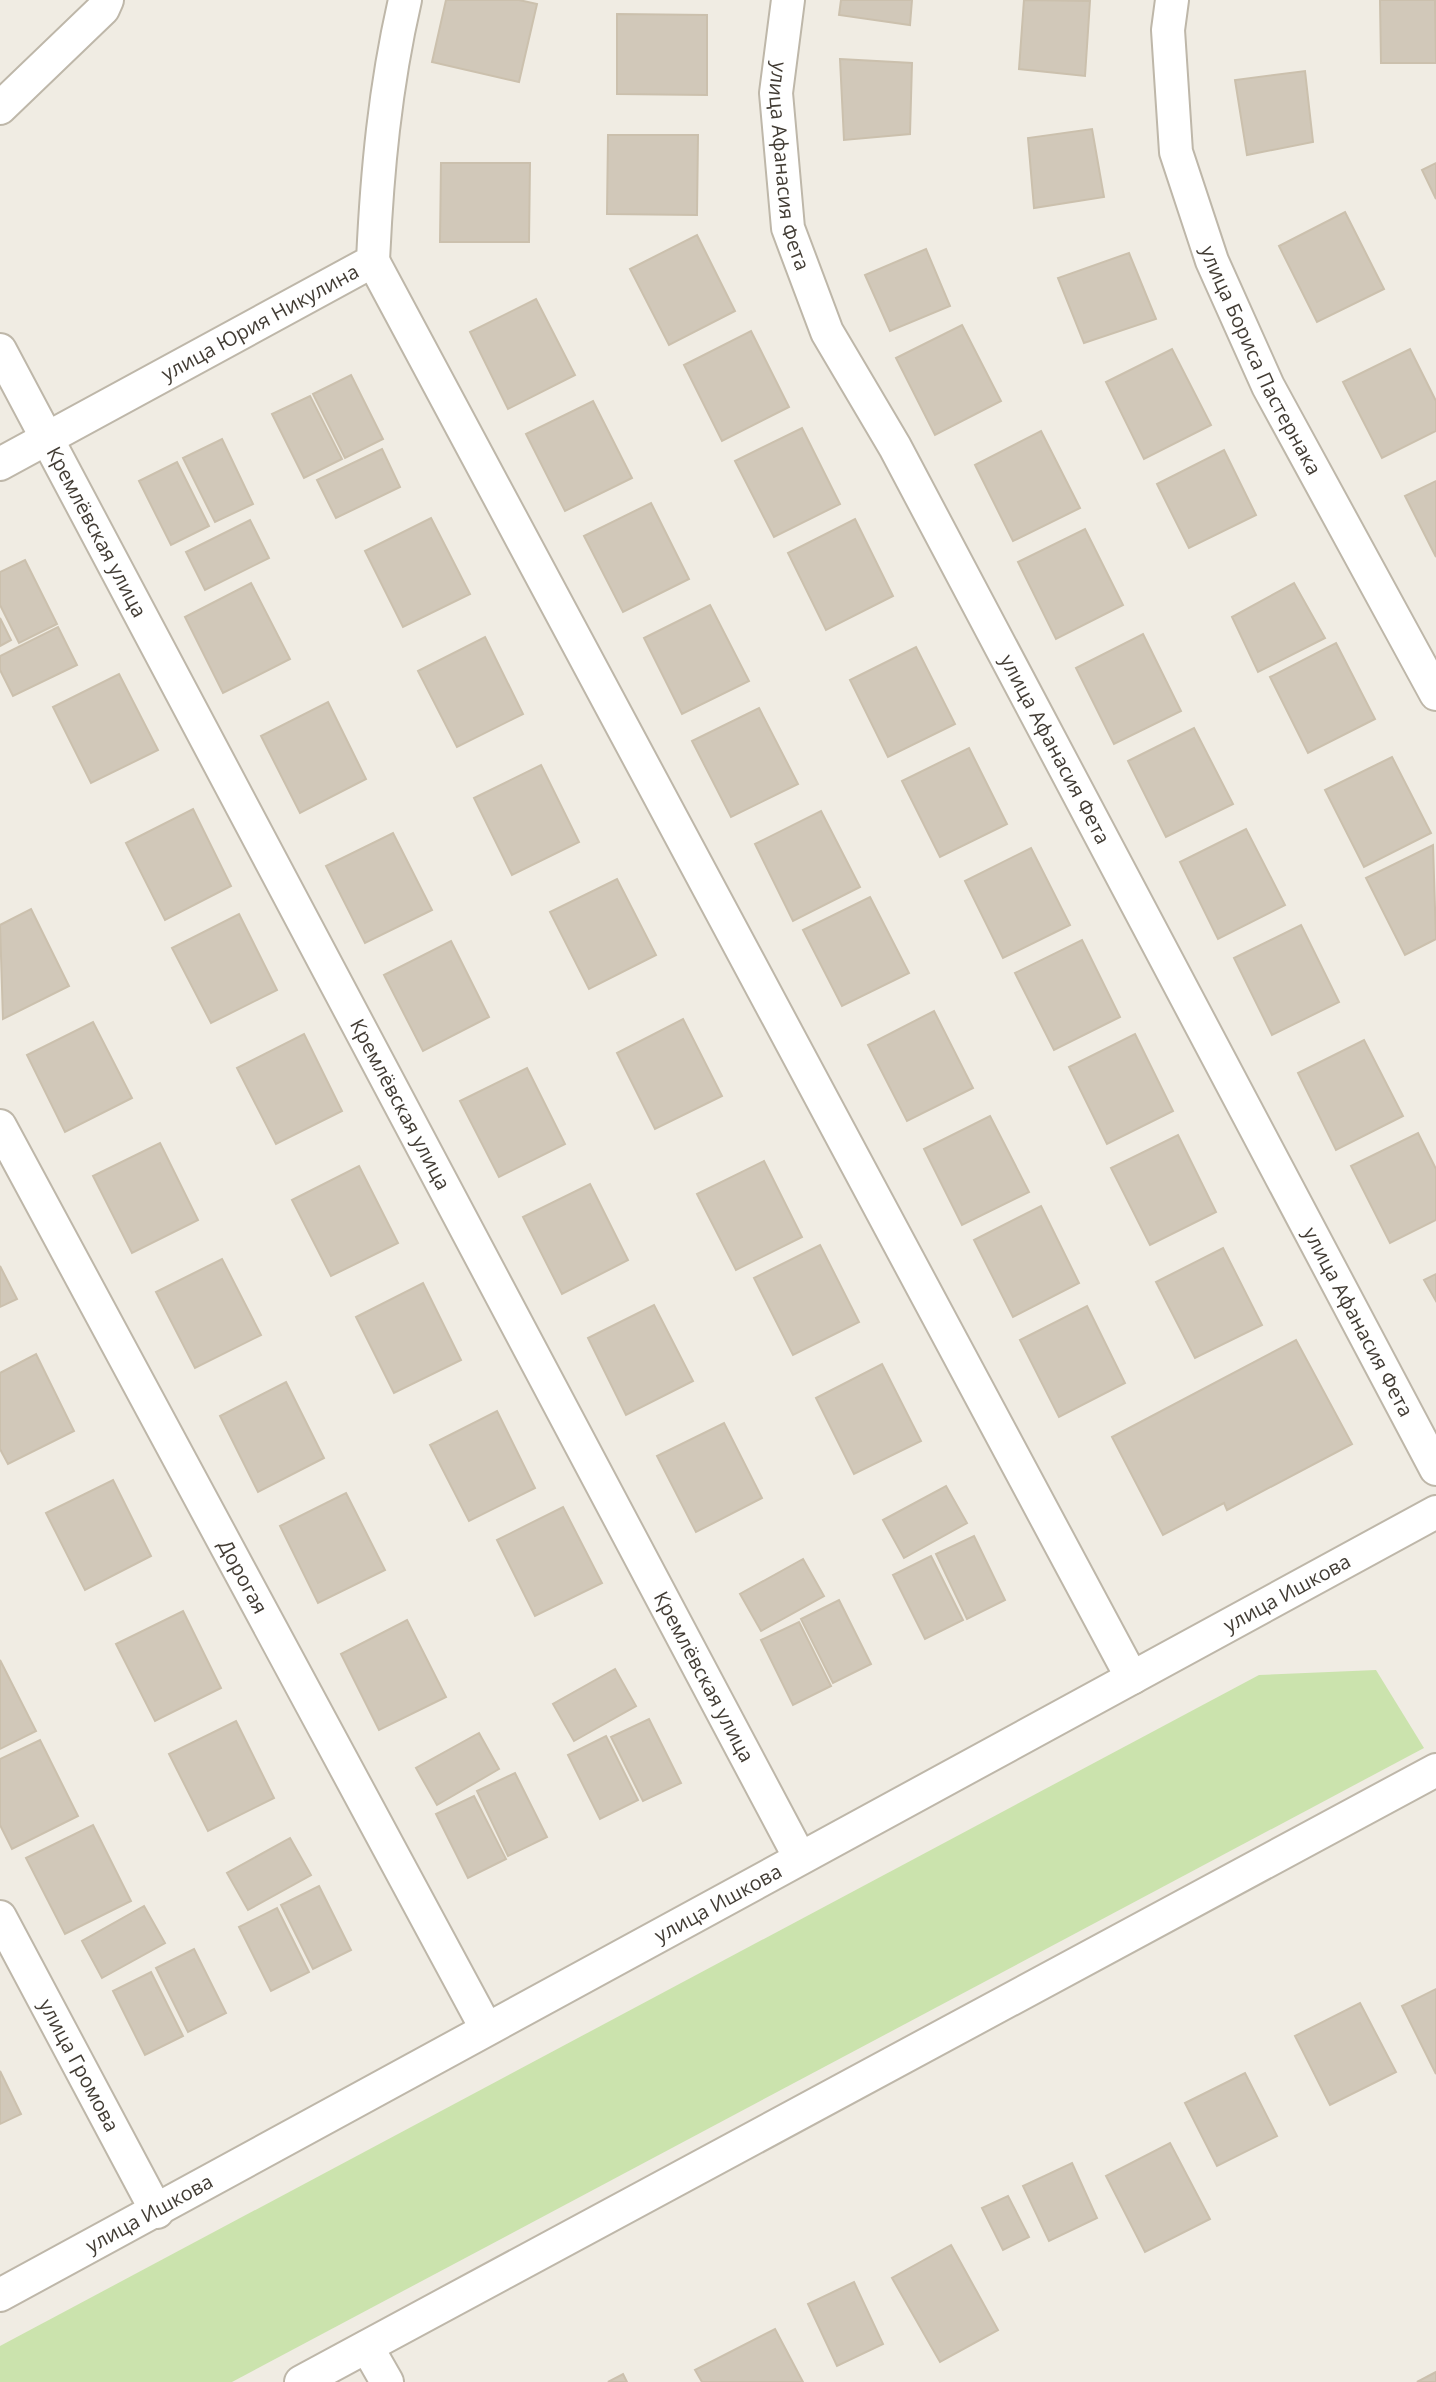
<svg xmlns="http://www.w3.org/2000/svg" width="1436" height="2382" viewBox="0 0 1436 2382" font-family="'Open Sans',sans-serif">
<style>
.green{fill:#cbe3ad}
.building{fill:#d1c8b9;stroke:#cbc0ad;stroke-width:2}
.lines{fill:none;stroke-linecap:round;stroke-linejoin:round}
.minor-casing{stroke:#beb7a9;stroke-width:36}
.minor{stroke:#fff;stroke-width:32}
.labels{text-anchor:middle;stroke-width:6;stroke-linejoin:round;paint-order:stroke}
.street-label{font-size:20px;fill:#423c34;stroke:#fff}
</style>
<rect width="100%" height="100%" fill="#f0ece3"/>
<path class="green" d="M1376,1670L1424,1748L232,2382H0V2346L1259,1675Z"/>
<path class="building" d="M446,0H519L537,4L519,82L432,62Z
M841,0H912L910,25L839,15Z
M1024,0L1090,1L1085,76L1019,69Z
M1380,0H1435L1436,63H1381Z
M617,14L707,15V95L617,94Z
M840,59L912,63L910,134L844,140Z
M1305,71L1313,142L1247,155L1235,80Z
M1092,129L1104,197L1034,208L1028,138Z
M608,135H698L697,215L607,214Z
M441,163H530L529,242H440Z
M1436,163V199L1422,170Z
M1345,212L1384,289L1317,322L1279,246Z
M697,235L735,311L669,345L630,269Z
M926,249L950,306L890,331L865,275Z
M1129,253L1156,319L1084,343L1058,278Z
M536,299L575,375L508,409L470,332Z
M962,325L1001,401L935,435L896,358Z
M751,331L789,407L722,441L684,365Z
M1172,349L1211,425L1144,459L1106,382Z
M1410,349L1436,401V431L1382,458L1343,382Z
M351,375L383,439L345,458L313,394Z
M310,396L342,459L304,478L272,414Z
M593,401L632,478L565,511L526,434Z
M802,428L840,504L774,537L735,461Z
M1041,431L1080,508L1013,541L975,465Z
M222,439L253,504L215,522L183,458Z
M382,449L400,487L336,518L317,480Z
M1224,450L1256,515L1189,548L1157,484Z
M177,462L209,526L171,545L139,481Z
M1436,481V557L1405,496Z
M651,503L689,579L623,612L584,536Z
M431,518L470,594L403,627L365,551Z
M855,519L893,596L826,630L788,553Z
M250,520L269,558L205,590L186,552Z
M1085,529L1123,605L1056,639L1018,562Z
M25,560L57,624L19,643L0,605V572Z
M251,583L290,659L223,693L185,617Z
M1294,583L1325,638L1258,672L1232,617Z
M710,605L749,681L682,714L644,638Z
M0,618L11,640L0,646Z
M58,627L77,665L13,696L0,670V656Z
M1143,634L1181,711L1114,744L1076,668Z
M485,637L523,714L457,747L418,671Z
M1336,643L1375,719L1308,753L1270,677Z
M916,647L955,724L888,757L850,680Z
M119,674L158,750L91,783L53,707Z
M328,702L366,779L300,813L261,736Z
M759,708L798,784L731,817L692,741Z
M1194,728L1233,804L1166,837L1128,761Z
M969,748L1007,824L940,857L902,781Z
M1392,757L1431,833L1364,867L1325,790Z
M541,765L579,842L512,875L474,798Z
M193,809L231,886L165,920L126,843Z
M821,811L860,887L793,921L755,844Z
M1246,829L1285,905L1218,939L1180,862Z
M393,833L432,910L365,943L326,866Z
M1433,845L1436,939L1405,955L1366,878Z
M1031,848L1070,925L1003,958L965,881Z
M617,879L656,955L589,989L550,912Z
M870,897L909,973L842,1006L803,930Z
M31,909L69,986L3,1019L0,925Z
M239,914L277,990L211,1023L172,948Z
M1301,925L1339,1002L1272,1035L1234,958Z
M1082,940L1120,1017L1054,1050L1015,973Z
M451,941L489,1017L423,1051L384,975Z
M934,1011L973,1088L907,1121L868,1045Z
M683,1019L722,1096L655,1129L617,1053Z
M93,1022L132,1098L65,1132L27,1055Z
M304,1034L342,1111L276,1144L237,1068Z
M1135,1034L1173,1111L1107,1144L1069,1067Z
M1364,1040L1403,1116L1336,1150L1298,1073Z
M527,1068L565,1144L499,1177L460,1101Z
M990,1116L1029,1192L962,1225L924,1149Z
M1418,1133L1436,1169V1220L1390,1243L1351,1166Z
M1178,1135L1216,1212L1150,1245L1111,1168Z
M160,1143L198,1220L132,1253L93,1176Z
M764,1161L802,1237L736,1270L697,1194Z
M359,1166L398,1243L331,1276L292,1200Z
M590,1184L628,1260L562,1294L523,1217Z
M1041,1206L1079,1283L1013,1317L974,1240Z
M820,1245L859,1322L793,1355L754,1278Z
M1223,1248L1262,1325L1195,1358L1156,1282Z
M222,1259L261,1335L195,1368L156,1292Z
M0,1266L17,1299L0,1307Z
M1436,1274V1301L1424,1280Z
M423,1283L461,1360L394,1393L356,1317Z
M654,1305L693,1381L626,1415L588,1338Z
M1087,1306L1125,1383L1059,1417L1020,1340Z
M1296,1340L1352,1444L1227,1510L1224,1503L1163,1535L1112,1437Z
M36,1354L74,1431L8,1464L0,1449V1373Z
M882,1364L921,1441L854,1474L816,1398Z
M286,1382L324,1458L258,1492L220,1416Z
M497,1411L535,1488L469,1521L430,1445Z
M724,1423L762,1498L696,1532L657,1456Z
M113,1480L151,1556L85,1590L46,1513Z
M946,1486L967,1523L904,1558L883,1520Z
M346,1493L385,1570L318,1603L280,1526Z
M563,1507L602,1583L535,1616L497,1540Z
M974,1536L1005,1600L967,1619L936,1554Z
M931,1556L963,1620L925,1639L893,1575Z
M803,1559L824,1596L761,1631L740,1594Z
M839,1600L871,1664L833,1683L801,1619Z
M183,1611L221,1688L155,1721L116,1644Z
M407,1620L446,1697L379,1730L341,1654Z
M799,1622L831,1686L793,1705L761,1640Z
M0,1660L36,1731L0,1749Z
M615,1669L636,1706L574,1741L553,1704Z
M649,1719L681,1783L643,1801L611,1737Z
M236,1721L274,1798L208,1831L169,1754Z
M479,1733L499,1769L437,1805L416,1768Z
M606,1736L638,1800L600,1819L568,1755Z
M40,1740L78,1816L12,1849L0,1825V1759Z
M515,1773L547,1837L508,1856L477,1791Z
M474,1796L506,1859L468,1878L436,1814Z
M93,1825L131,1901L65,1934L26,1858Z
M290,1838L311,1875L248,1910L227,1873Z
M319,1886L351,1950L313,1969L281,1905Z
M144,1906L165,1943L102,1978L82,1941Z
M277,1908L309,1972L271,1991L239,1927Z
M194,1949L226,2013L188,2032L156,1968Z
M151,1972L183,2036L145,2055L113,1991Z
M1436,1989V2074L1402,2006Z
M1360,2003L1396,2072L1330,2105L1295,2036Z
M0,2071L21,2114L0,2124Z
M1245,2073L1277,2136L1217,2166L1185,2103Z
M1170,2143L1210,2219L1145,2252L1106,2176Z
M1072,2163L1097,2218L1049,2241L1023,2186Z
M1008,2196L1029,2237L1003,2250L982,2208Z
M951,2245L998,2330L940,2362L892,2278Z
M854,2282L883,2344L837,2366L808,2304Z
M775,2329L803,2382H702L695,2370Z
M1436,2372V2382H1417Z
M623,2374L627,2382H608Z"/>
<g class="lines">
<g class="minor-casing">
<g id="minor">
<path id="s1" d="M788,0L776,93L788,228L827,332L895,447L1436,1469"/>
<path id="s2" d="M1172,0L1168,30L1176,152L1212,261L1268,386L1436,694"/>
<path d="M0,108L103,9L107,0"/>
<path d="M373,261L1132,1678"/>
<path id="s3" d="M0,350L800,1858"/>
<path id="s4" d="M0,464L373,261C377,172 385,87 405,0"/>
<path id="s5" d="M0,1126L486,2028"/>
<path id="s6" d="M0,1917L157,2212"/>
<path id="s7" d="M0,2295L1436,1512"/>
<path d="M367,2347L387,2382"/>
<path d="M301,2382L1436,1770"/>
</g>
</g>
<use href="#minor" class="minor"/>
</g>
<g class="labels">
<g class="street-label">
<text dy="7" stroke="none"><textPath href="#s1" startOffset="168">улица Афанасия Фета</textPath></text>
<text dy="7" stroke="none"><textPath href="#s4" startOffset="296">улица Юрия Никулина</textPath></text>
<text dy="7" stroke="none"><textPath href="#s2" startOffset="378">улица Бориса Пастернака</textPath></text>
<text dy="7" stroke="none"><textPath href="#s3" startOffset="206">Кремлёвская улица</textPath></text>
<text dy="7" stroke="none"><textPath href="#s1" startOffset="816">улица Афанасия Фета</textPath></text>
<text dy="7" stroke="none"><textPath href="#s3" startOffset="854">Кремлёвская улица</textPath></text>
<text dy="7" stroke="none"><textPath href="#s1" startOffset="1464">улица Афанасия Фета</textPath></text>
<text dy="7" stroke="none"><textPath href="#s5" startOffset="512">Дорогая</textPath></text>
<text dy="7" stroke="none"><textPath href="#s7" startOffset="1466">улица Ишкова</textPath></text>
<text dy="7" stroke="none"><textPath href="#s3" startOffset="1502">Кремлёвская улица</textPath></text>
<text dy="7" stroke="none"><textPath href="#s7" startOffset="818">улица Ишкова</textPath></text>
<text dy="7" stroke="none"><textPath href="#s6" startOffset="168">улица Громова</textPath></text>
<text dy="7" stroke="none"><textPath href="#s7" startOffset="170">улица Ишкова</textPath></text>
</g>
</g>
</svg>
